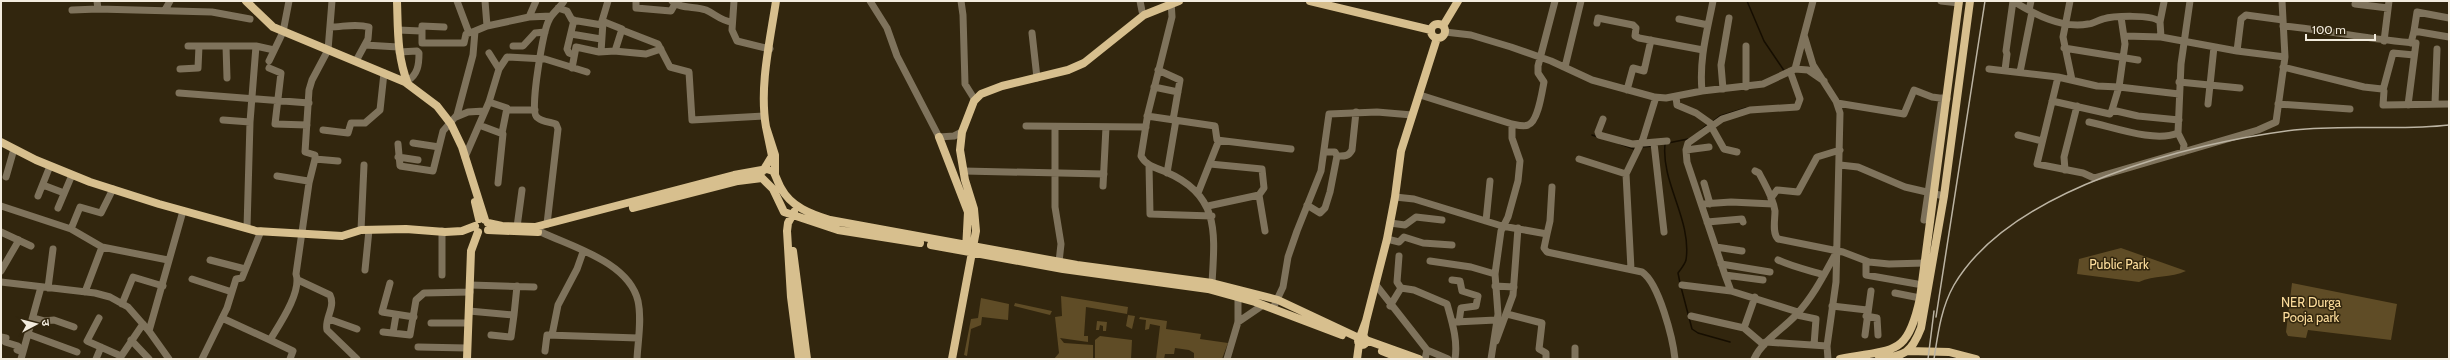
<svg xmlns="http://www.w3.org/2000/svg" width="2450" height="360" viewBox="0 0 2450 360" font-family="Cabin,'Noto Sans Devanagari',sans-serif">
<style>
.green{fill:#5f4c26}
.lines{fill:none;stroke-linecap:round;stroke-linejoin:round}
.stream{stroke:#160e01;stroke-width:1.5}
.minor{stroke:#7f735c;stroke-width:7}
.major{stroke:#d7bf8e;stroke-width:8}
.rail{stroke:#bcb4a3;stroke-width:1.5}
.labels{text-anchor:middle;stroke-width:3;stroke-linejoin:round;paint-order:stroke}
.park-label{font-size:13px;fill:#fede9d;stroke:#32260e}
</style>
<rect width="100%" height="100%" fill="#32260e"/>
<path class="green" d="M2121,248L2186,271C2171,278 2154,275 2139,282L2077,274L2079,259Z
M2292,283L2397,304L2391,340L2308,330L2306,338L2288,336L2286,332Z
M1061,296L1128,307L1127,314L1086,307L1084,336H1088V342L1060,338L1064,343L1093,345V359H1054L1059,353L1055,317L1062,316Z
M981,298L1009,304L1008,320L982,317L981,325L971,329L967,356L964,355L971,319L978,318Z
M1015,303L1052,311L1050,315L1014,306Z
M1128,315L1135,316L1132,329L1126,326Z
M1140,317L1167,321L1166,329L1201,334L1200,339L1228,343L1222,359H1194V353L1189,350L1175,348L1174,354H1165L1164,359H1156L1160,326L1150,324L1149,329L1145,330L1146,320L1139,319Z
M1097,321L1107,322L1106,331H1103V326L1100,325L1099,330H1096Z
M1100,336L1132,340L1131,359L1095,358V340Z"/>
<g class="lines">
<path class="stream" d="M1747,1L1764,41L1785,72
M1712,122L1720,116L1746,108
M1701,130L1707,125
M1592,135L1598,137
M1668,143L1688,139
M1620,144L1634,149
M1665,144C1661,183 1692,220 1686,260C1685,264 1681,269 1678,273L1680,283
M1642,147L1653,146
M1681,287L1692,329L1698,333L1730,342"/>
<path class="minor" d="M97,1L98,9L212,12L250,19
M332,1L328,50L312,80L309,90L305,152L315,155V159L338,161
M457,1L469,33
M636,1V8L671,11L675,4
M672,1C680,9 695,6 706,10C715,14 721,21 732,22
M734,1L732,30L737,41L770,49
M870,1L887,28L897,56L939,137L954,136L962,132
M961,1L963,15L965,84L975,100
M1140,1L1142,11
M1171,1L1172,17L1148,113L1141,156C1146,166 1157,168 1166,172C1220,195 1215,233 1212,283
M1941,1L1959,3
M2013,1C2034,14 2062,29 2088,24C2093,24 2098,20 2103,19C2113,16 2153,14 2160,22L2161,37L2237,51L2285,57
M2070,1L2063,37L2072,80
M2355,4L2388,8
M558,8L567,11L572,20L602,25
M72,10L98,9
M165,10L170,1
M2029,10L2031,1
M529,17L551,16
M1679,19L1708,25
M574,20L567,49L569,53L574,55
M2160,22L2164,2
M1597,23L1598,18L1633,25L1636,28L1635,36L1639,38L1703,50
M487,26L529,17L536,1
M2283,26C2328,30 2371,40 2416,43L2408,105
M330,27C343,27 355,23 369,27L368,39L356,61
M444,27L422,26V43H464L466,34L475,31
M398,30L421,31
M622,30L658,44L670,67L689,72L692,120L764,116
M2414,31L2417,12L2449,18
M1445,32L1471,35L1511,47L1551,61L1592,80L1654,97L1666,98L1702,91L1763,84L1795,69L1808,70L1824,81
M1032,33L1037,78
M571,34L601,39
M1804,35L1813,65L1836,101L1840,113L1836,282L1827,346L1828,359
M2125,36L2161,37
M2384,41L2389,1
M2411,43L2414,31L2449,37
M365,45L398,47
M188,46H256L274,50
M226,46L227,78
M513,46H523L535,33L545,32
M2064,48L2138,60
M614,51L646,54L661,49
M2237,51L2241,19L2246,15L2283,20
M399,52L417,51L419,53C419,64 418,75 407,81
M601,52L603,22
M489,53L499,69
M269,61L283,32L289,1
M1565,67L1581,1
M2283,67L2364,87L2382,89L2384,91L2383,105L2449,104
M269,68L281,73L275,124L307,125
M572,68L576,47L599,52L615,51L622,29L602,21L608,1
M180,69L198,68L199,46
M1795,69L1813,1
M1989,69L2058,77L2037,164L2083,173L2094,178L2258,130L2276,122L2285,57L2282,1
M1158,70L1180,80L1173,120
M2005,70L2007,54L2006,51L2013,1
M2020,72L2032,12
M2058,77L2097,86L2119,87L2125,44L2121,17
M2179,82L2240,88
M1154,87L1178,92
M1746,87V46
M1723,89L1721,65L1729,18
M1627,90L1633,68L1644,71L1651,40
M2383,90L2393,53L2414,55
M1702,91C1699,59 1707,32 1713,1
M179,93L309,103
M2179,94L2119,87L2112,110L2138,116L2179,120
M1420,95L1512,124
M1676,97L1677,105L1696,113L1713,125
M2052,101L2110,114L2112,110
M489,102L507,108L502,133
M1837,103L1904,114L1914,90L1932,97L1947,99
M2208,104L2214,47
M2278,104L2350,109
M2435,104L2437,49
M508,110H535
M1147,116L1215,126L1217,140L1291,149
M456,117L468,112L484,111
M1603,119L1598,132L1599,135L1632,144L1667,141
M223,120L250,122L247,228
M250,122L256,46
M2089,122C2113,127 2155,143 2178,133L2181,64L2190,1
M479,125L503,134L498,183
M1026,126L1146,127
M1711,126L1724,149L1737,152
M1055,127V207L1061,244L1059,262
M323,130L348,133L351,123H365L380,110L384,73
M2178,133L2184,145L2183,152
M2018,135L2042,141
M413,143L439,147
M1654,143L1664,232
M398,144L400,166L433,171L443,131L457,115L473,55L475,31L487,26L485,1
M1686,150L1709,147
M1337,156C1344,156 1348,157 1352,150L1356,112
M398,157L418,160
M465,157L489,102L499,69L507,57L545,59L587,72
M1579,159L1626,174L1631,269
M1210,164L1262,169L1264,188L1259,195
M1149,165L1150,214L1212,216
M1840,165L1858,167L1905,187L1944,196
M2065,170L2064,157L2077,106
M964,171L1104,174
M1755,171L1759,173C1765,185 1773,197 1775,211C1775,220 1772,233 1778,239L1843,252L1869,262L1889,264L1925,263
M1167,173L1176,120
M1626,174L1643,139L1656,97
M6,177L14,149
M309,183L315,159
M1704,183L1710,204
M43,185L64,193
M1103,186L1106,127
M1198,193L1219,140
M38,196L50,166
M1395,197L1414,199L1502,226L1547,234L1544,248L1547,252L1642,272C1659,283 1673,339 1675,359
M1771,198L1777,190L1798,192L1817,157L1840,150
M1702,204L1731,202L1773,204
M1307,205L1320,213L1325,208L1330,192L1337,156L1335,152H1325
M1,206L71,229L80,207L101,213L113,189
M1208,206L1259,195L1265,231
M58,208L72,175
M1924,220L1942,98
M1486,221L1490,181
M1707,222L1742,219L1743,222
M1390,223L1405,225L1416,217L1442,220
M547,224L558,129L556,124C550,122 539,121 536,116C530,108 543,31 549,20C552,13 560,8 564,1
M517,227L522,190
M71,229L102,247L168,260
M361,230L364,165
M1,232L31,246
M541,232C572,247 629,262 638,301C642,319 638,340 637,359
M1547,234L1550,221L1552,187
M1387,239L1399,242L1404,237L1423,243L1452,245
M1716,247L1742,251
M1399,256L1397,282L1401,288
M210,260L245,269
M1778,260C1793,267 1808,270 1824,275
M1430,261L1471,267L1495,274
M1866,261V275L1917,284
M1721,264L1770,272
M365,270L369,230
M1,271L19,240
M442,275V231
M1725,275L1731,291
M192,279L232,292
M298,280L330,295C336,307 324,319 327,330L357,359
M1452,280L1460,281L1462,291L1478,296L1476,306L1461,308L1459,322
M1763,280L1725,275L1687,162L1686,150L1688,143L1722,119L1750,110L1797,107L1800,99L1790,71
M1,282L95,293L110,297L128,307L149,331L169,359
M390,283L382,312L414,317
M470,285L534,287
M1376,285L1427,350L1425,359
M1682,285L1731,291L1798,312
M1495,286L1514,287
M48,288L53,249
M85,292L102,247
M1895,293L1920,298
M122,304L133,277L163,286
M1390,306L1401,288L1414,290L1447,304C1452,322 1458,340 1455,359
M1832,306L1867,310
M1273,308L1283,287L1288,257L1297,231L1321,171L1329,114L1377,112L1412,115
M469,311L514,315L511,337L491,335
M1507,314L1542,323L1539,349L1546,353V359
M514,315L517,286
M1797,315L1816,319L1814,345
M1691,316L1744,328L1764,345
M1866,316L1877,318L1878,335
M33,318L44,321L54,320L74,327
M99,318L87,341L121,356
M222,318L270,340C279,325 302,292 296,274L309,183L308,181L277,176
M329,319L357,329
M1238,322L1263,305
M1455,322L1496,320
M431,323H468
M1744,328L1755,297
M149,331L183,211
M383,332L410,335L416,300L424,293L470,292
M393,333L396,315
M28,334L77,352
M552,335L558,305L577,269L583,252
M1865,335L1871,291
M1,337L6,338L5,342L18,346L17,350L23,352L21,359
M131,340L149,359
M270,340L293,351L290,359
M1496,341L1513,295L1518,228
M1766,342L1827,346
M418,347L467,348
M1427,350L1448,359
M545,351L547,335L638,338
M23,352L41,287
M120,358L143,324
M96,359L101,347
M202,359L227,308L236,279L242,278L261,231
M1227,359L1238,322V297
M1491,359L1498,314L1495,274L1501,231L1508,217L1518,181L1520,161L1512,138V124C1517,125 1524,127 1528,125C1538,122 1542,92 1544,82L1538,73V66L1555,1
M1575,359V348
M1754,359C1763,340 1782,330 1796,315C1813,297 1824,275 1836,253"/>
<path class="major" d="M246,1L273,27L405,82L437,106L451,124L462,147L485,220
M397,1C398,30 397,57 408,84
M1310,1L1431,30
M1431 31a7 7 0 1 1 14 0a7 7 0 1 1-14 0Z
M1443,26L1458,1
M766,127C759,87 770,41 776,1
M939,137L968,212L966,250
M1,142L36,160L90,182L159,204L256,231L342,236L361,230L406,229L445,232L462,231L475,226
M763,171L772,156L766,127L775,155V174
M475,202L479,219
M633,208L738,181L762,178L773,189L784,212L838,230L920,243
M794,212L788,223L787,231L791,297L799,359
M488,223L502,226L535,227L734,175L767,169L773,171C776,176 778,183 781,188C791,207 811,214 830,220L1077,265L1212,283L1278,300L1359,338
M488,230L538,232
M931,245L1063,269L1208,289L1255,302L1342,335
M793,251L807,359
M1366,321L1387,239L1395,197L1401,151L1437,38
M1358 341a4 4 0 1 1 8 0a4 4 0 1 1-8 0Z
M1360,337L1366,321L1363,337
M1366,340L1419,359
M1382,351L1402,359
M1908,351L1949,352L1976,359
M467,359L471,251L478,232
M952,359L976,231L974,209L965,180L960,150L962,132L974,101L981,94L1002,86L1068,70L1084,63L1144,15L1179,1
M1357,359L1359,344
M1840,359C1894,348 1907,358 1920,298L1959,1
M1879,359C1905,355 1911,354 1921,328L1944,196L1970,1"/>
<path class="rail" d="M1936,317L1985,1
M1928,359L1934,311
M1934,359C1938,333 1941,308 1954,285C2011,188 2190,143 2294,130C2346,124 2398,131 2449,125"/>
</g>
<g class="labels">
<g class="park-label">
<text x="2119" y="269">Public Park</text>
<text x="2311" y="307">NER Durga<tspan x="2311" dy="15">Pooja park</tspan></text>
</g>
</g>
<rect width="2450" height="360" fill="none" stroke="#f3ecde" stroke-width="4"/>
<g transform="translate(36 324) rotate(83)" stroke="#32260e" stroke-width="3" paint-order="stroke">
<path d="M0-3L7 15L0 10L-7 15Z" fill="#f3ecde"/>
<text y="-6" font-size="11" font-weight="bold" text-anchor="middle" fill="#f3ecde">उ</text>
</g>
<path d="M2306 34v6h69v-6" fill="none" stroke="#f3ecde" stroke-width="2"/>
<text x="2312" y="34" font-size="12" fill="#f3ecde" stroke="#32260e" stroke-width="3" paint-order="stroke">100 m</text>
</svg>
